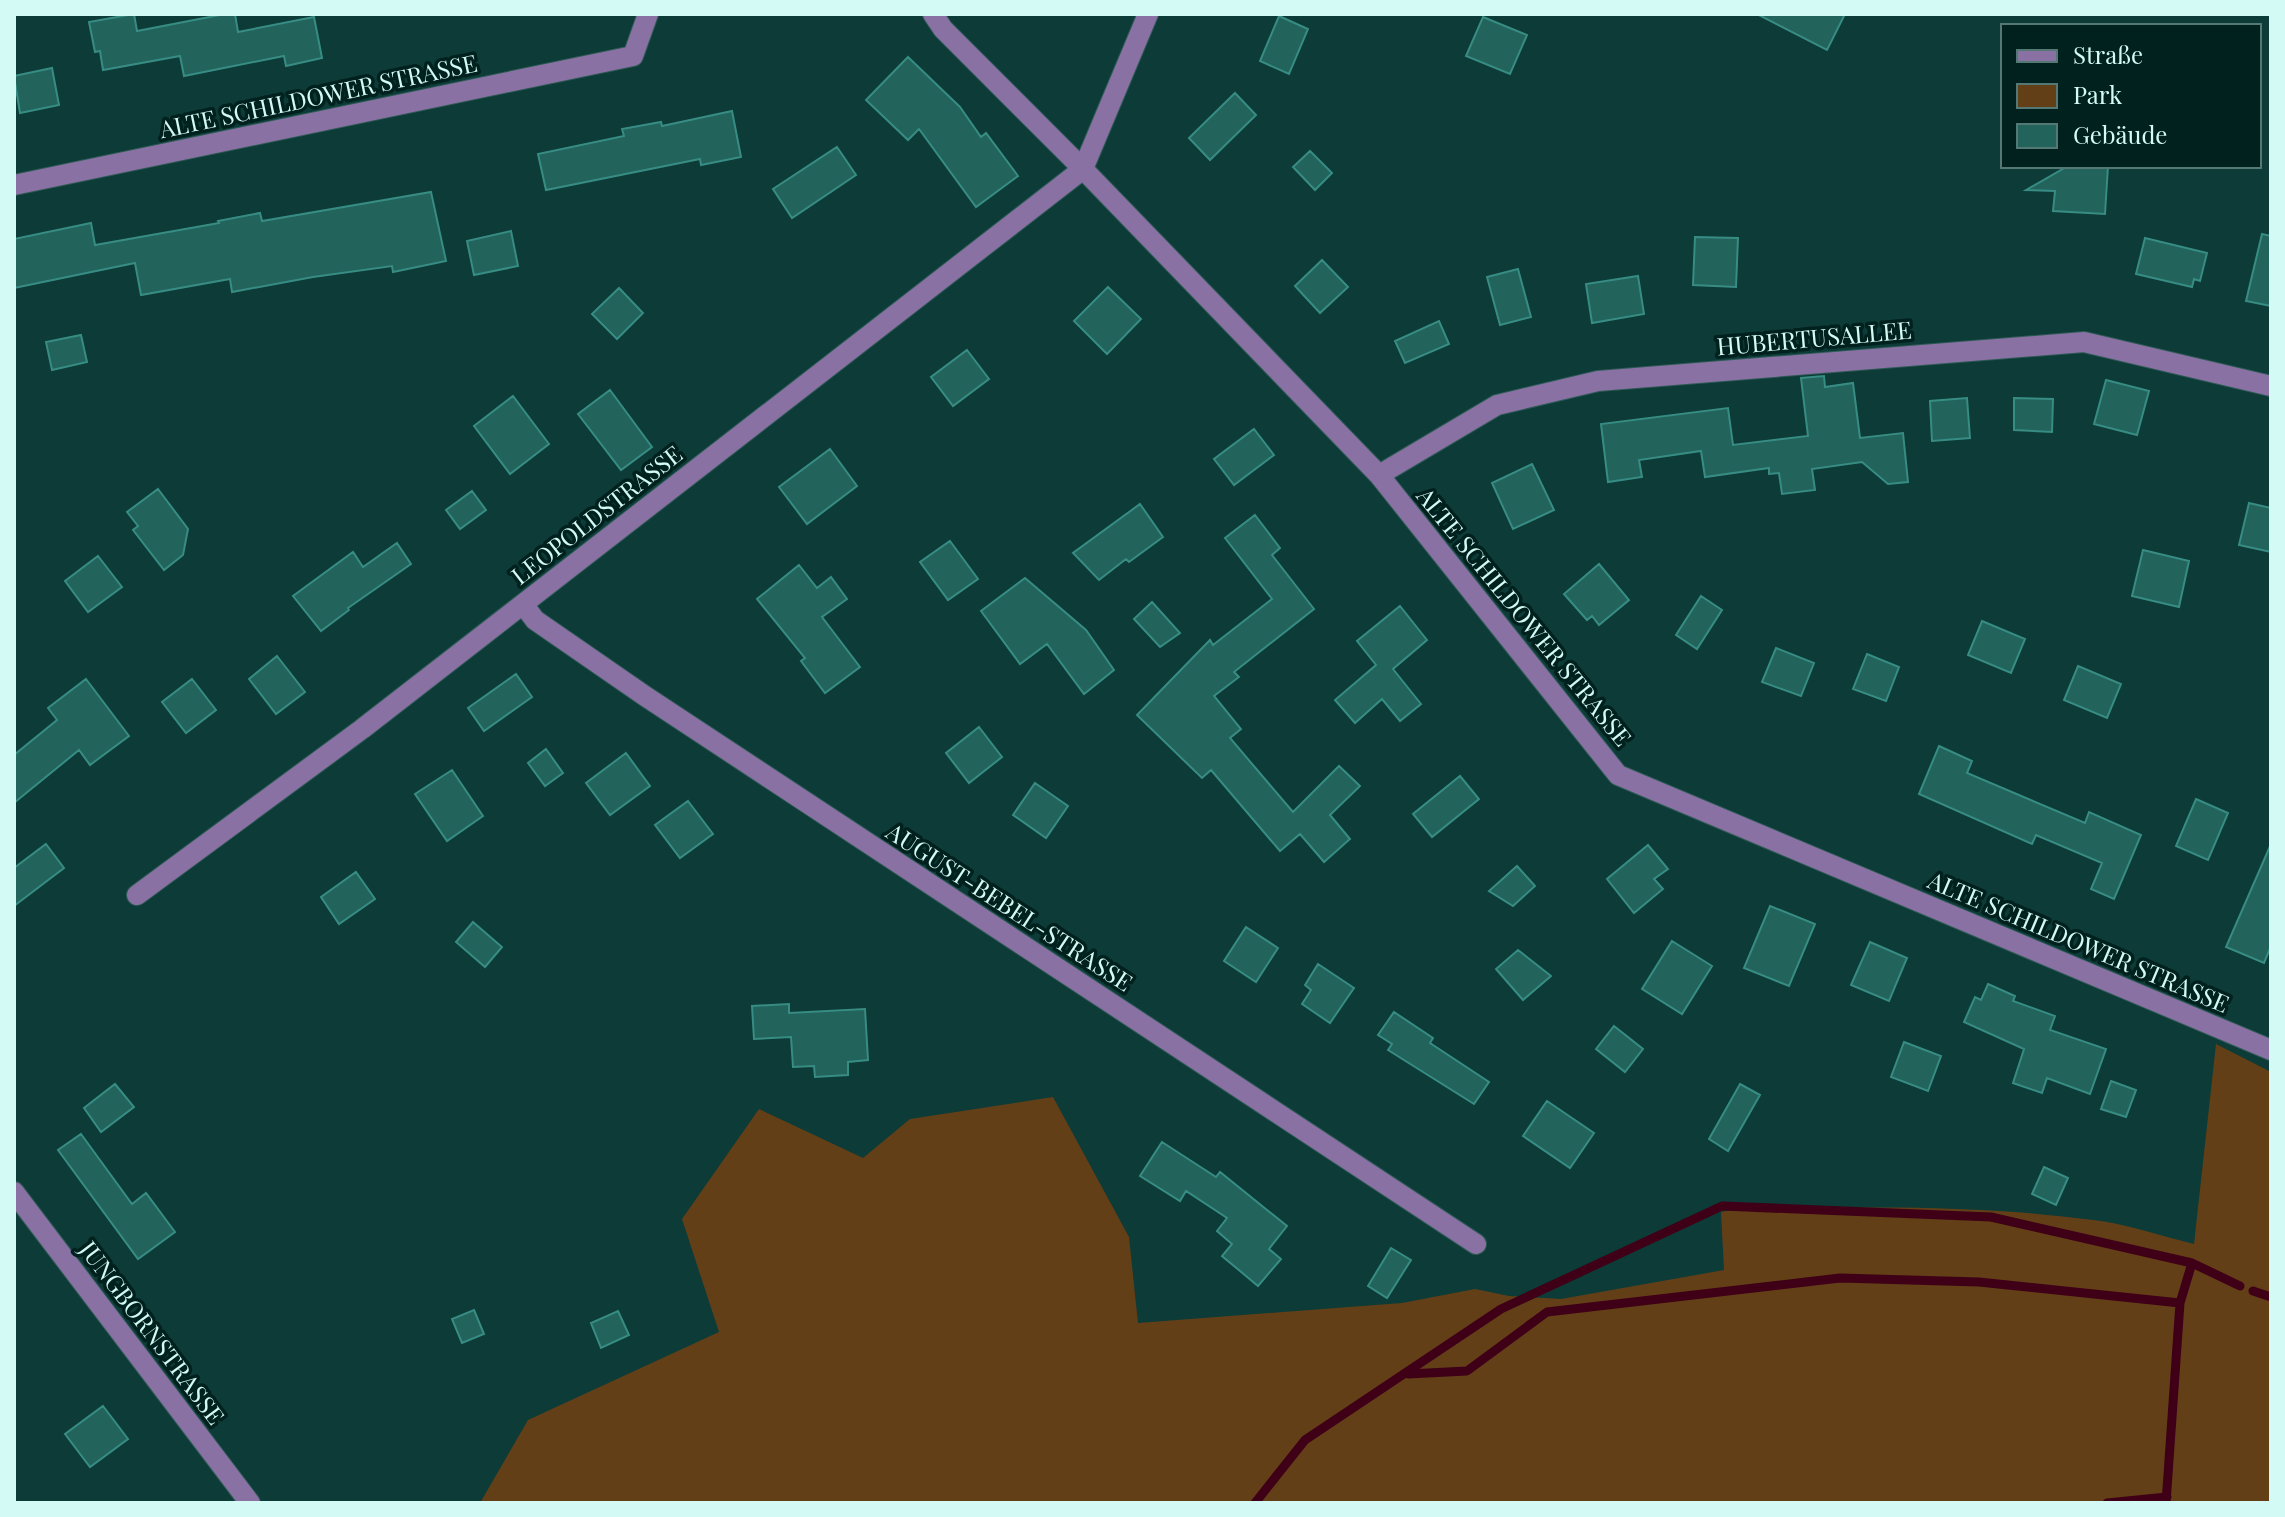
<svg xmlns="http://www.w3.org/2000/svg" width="2285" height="1517" viewBox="0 0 2285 1517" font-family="'Playfair Display',serif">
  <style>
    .green { fill: #633f18 }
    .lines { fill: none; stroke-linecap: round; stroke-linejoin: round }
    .stream { stroke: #3f0017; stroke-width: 9 }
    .building { fill: #22635c; stroke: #378c83; stroke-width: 2 }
    .minor-casing { stroke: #2d5a55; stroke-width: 22 }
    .minor { stroke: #8971a4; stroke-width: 20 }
    .labels { text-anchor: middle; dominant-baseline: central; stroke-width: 7; stroke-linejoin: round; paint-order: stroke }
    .street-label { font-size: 24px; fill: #d3faf4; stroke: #00211e }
  </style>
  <rect width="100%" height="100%" fill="#0d3b37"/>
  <!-- green -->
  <path class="green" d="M2216,1044L2271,1072V1503H480L528,1420L719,1332L682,1219L759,1109L863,1158L910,1119L1053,1097L1129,1237L1138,1323L1402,1303L1475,1289L1509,1296L1561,1299L1724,1270L1721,1212L1726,1211C1847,1206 1973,1204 2093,1220C2127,1224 2161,1236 2194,1244Z"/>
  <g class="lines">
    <!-- stream -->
    <path class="stream" d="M2253,1291L2271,1297
      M1408,1374L1467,1371L1547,1312L1840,1278L1979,1282L2180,1303
      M1255,1503L1305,1440L1501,1309L1722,1206L1991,1217L2192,1263L2240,1286
      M2107,1503L2167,1497
      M2166,1503L2180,1303L2192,1263"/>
  </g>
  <!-- building -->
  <path class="building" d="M134,14L137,31L225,14H235L238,32L314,17L322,58L286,66L284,56L184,76L180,56L103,70L100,51L95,52L89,22Z
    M1757,14H1845L1827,50Z
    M1279,16L1308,29L1289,74L1260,61Z
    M1483,17L1527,35L1510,74L1466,56Z
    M908,57L960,107L981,137L986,133L1018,176L976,207L919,129L908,140L866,100Z
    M52,68L59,105L20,113L14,76Z
    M1235,93L1256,115L1210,160L1189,138Z
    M732,111L741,157L701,165L700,159L546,190L538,154L624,136L622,129L661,122L662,126Z
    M837,147L856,175L792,218L773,189Z
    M1310,151L1332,173L1315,190L1293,167Z
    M2068,166H2108L2105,214L2053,211L2055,191L2026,190Z
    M431,192L446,261L393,272L392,266L313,277L232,292L230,279L141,295L135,263L14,288V239L91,223L95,245L219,223L218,221L260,213L262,221Z
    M511,231L518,266L474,275L467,241Z
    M2262,234L2271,236V306L2246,301Z
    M1695,237L1738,238L1736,287L1693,285Z
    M2145,238L2207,253L2200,281L2194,279L2192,287L2136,274Z
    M1322,260L1348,287L1320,313L1295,286Z
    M1518,269L1531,317L1500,325L1487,277Z
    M1638,276L1644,314L1592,323L1586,284Z
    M1108,287L1141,319L1107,354L1074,321Z
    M619,288L643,313L617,339L592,314Z
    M1439,321L1449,344L1405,363L1395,341Z
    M81,335L87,362L52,370L46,342Z
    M967,350L989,379L953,406L931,377Z
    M1824,376L1825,387L1853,383L1860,438L1903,433L1908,482L1888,484L1862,462L1812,469L1815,490L1782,494L1779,473L1769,474V468L1705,477L1701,451L1639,460L1642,477L1608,482L1601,424L1728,408L1733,445L1808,436L1801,378Z
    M2106,380L2149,391L2137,435L2094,424Z
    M610,390L652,447L621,470L578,414Z
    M513,396L549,444L510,474L474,426Z
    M1967,398L1970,438L1932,441L1930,401Z
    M2014,398L2053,399L2052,432L2014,430Z
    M1254,429L1274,455L1234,485L1214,459Z
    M830,449L857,486L807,524L779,487Z
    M1532,464L1554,510L1513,529L1492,483Z
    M158,489L188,529L183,555L164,570L133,530L138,526L127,512Z
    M472,491L486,510L460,529L446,510Z
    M2249,503L2271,508V552L2239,545Z
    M1140,504L1163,537L1129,562L1126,559L1099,580L1073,553Z
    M1255,515L1280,548L1272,555L1314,609L1234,672L1239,677L1214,696L1241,729L1230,738L1293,812L1339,766L1360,786L1330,815L1350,839L1324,862L1300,834L1280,851L1211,770L1202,778L1137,715L1210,640L1213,645L1272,599L1225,538Z
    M950,541L978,579L948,600L920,562Z
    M397,543L411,564L348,608L349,610L321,631L293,596L353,552L363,567Z
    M2143,550L2189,561L2179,607L2132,596Z
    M98,556L122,587L88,612L65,581Z
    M1599,564L1629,600L1599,625L1592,616L1587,620L1564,594Z
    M799,565L817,588L831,577L847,599L822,617L860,667L825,693L801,661L805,658L757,599Z
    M1025,578L1086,630L1114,670L1084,694L1047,644L1020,664L981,611Z
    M1701,596L1722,610L1697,649L1676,635Z
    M1152,602L1180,633L1160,647L1134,619Z
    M1400,606L1427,640L1393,669L1421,704L1400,721L1382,699L1355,723L1335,700L1376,665L1357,641Z
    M1982,621L2025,639L2011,673L1968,655Z
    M1776,648L1814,663L1801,696L1762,682Z
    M1867,654L1899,667L1886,701L1853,689Z
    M277,656L305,692L276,714L249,679Z
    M2078,666L2121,684L2107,718L2064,700Z
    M516,674L532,697L484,731L468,708Z
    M86,679L129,736L90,765L79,750L14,803V755L57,720L48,708Z
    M192,679L216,710L186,733L162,702Z
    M979,727L1002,757L969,783L946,753Z
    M1939,746L1972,761L1967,773L2085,823L2089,812L2141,835L2114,899L2091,889L2102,863L2036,835L2032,844L1919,794Z
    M546,749L563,773L545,786L528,763Z
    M626,753L650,786L610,815L586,783Z
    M452,770L483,816L447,841L415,794Z
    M1460,776L1479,799L1432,837L1413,814Z
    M1035,783L1068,806L1046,838L1013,815Z
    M2196,799L2228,813L2208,860L2176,846Z
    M688,801L713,834L680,858L655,825Z
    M46,844L64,868L14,906V868Z
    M2271,844V946L2264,963L2226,947Z
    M1648,845L1668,869L1654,879L1663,889L1634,913L1607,879Z
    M1517,866L1535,886L1513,906L1489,891Z
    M356,872L375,899L339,924L321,897Z
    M1770,906L1815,924L1789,986L1744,968Z
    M473,922L502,947L485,967L456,942Z
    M1246,927L1278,948L1256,982L1224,961Z
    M1672,941L1712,966L1682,1014L1642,989Z
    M1870,942L1907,958L1889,1001L1851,985Z
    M1518,950L1551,976L1523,1000L1496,969Z
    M1318,964L1354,988L1330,1023L1302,1004L1311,990L1305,985Z
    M1988,984L2015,996L2013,1001L2055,1016L2050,1030L2106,1049L2090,1094L2047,1078L2042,1093L2013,1083L2024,1049L1964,1022L1975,997L1981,1000Z
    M789,1004V1013L865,1009L868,1060L848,1062V1075L815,1077L814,1066L793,1067L791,1037L754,1039L752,1006Z
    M1394,1012L1433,1038L1430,1043L1489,1082L1474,1104L1388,1050L1392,1044L1378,1035Z
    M1614,1026L1643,1049L1625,1072L1596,1049Z
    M1904,1042L1941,1056L1928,1091L1891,1077Z
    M2111,1081L2136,1090L2126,1117L2101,1109Z
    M115,1084L134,1107L101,1132L84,1108Z
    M1740,1084L1760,1095L1728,1151L1709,1139Z
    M1547,1101L1594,1133L1570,1168L1523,1136Z
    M81,1134L132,1204L146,1193L175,1232L138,1259L58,1150Z
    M1162,1142L1216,1177L1220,1172L1287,1226L1269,1249L1281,1259L1258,1286L1222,1256L1232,1244L1217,1231L1227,1218L1186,1191L1180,1201L1140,1176Z
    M2044,1167L2068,1178L2056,1205L2032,1194Z
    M1391,1248L1411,1260L1387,1298L1368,1286Z
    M474,1310L484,1334L462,1343L452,1319Z
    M618,1311L629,1335L601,1348L591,1323Z
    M103,1406L128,1439L90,1467L65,1434Z"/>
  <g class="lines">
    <defs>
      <path id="minor" d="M933,14L943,29L1083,169L1379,475L1618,775L2271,1050
        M14,185L633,56L648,14
        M1379,475L1497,405L1598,381L2084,342L2271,386
        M523,604L535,620L645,696L1476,1244
        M137,895L362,729L1083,169L1148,14
        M14,1192L250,1503"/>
    </defs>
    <!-- minor casing -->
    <use href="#minor" class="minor-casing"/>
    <!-- minor -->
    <use href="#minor" class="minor"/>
  </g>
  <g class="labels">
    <!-- street labels -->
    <g class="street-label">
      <text transform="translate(318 95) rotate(-12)">ALTE SCHILDOWER STRASSE</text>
      <text transform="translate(1814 337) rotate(-5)">HUBERTUSALLEE</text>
      <text transform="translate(596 514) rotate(-38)">LEOPOLDSTRASSE</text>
      <text transform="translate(1525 616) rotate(51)">ALTE SCHILDOWER STRASSE</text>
      <text transform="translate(1010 906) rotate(33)">AUGUST-BEBEL-STRASSE</text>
      <text transform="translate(2079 941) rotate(23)">ALTE SCHILDOWER STRASSE</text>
      <text transform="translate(153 1332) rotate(53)">JUNGBORNSTRASSE</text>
    </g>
  </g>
  <!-- border -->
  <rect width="2285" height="1517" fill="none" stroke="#d3faf4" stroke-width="32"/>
  <!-- legend -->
  <rect x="2001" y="24" width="260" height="144" fill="#00211e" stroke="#547874" stroke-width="2"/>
  <rect x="2017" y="50" width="40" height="12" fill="#8971a4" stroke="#547874" stroke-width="2"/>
  <text x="2073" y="64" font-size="24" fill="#d3faf4">Straße</text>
  <rect x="2017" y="84" width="40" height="24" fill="#633f18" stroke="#547874" stroke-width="2"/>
  <text x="2073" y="104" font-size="24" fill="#d3faf4">Park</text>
  <rect x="2017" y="124" width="40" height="24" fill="#22635c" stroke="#547874" stroke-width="2"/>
  <text x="2073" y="144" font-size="24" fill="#d3faf4">Gebäude</text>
</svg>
